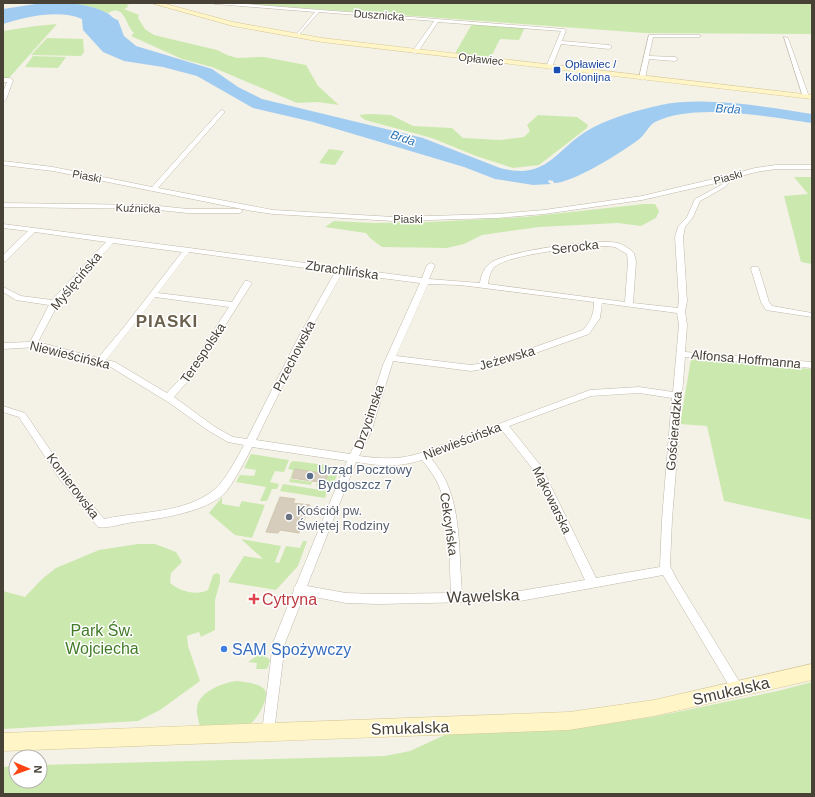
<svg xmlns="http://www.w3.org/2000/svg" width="815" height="797" viewBox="0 0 815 797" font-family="Arial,sans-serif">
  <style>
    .green { fill: #cbe9ae }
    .water { fill: #a1ccf2 }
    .building { fill: #d6cdbc; stroke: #d1c6af }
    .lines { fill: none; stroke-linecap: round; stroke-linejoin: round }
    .street-casing { stroke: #c0b9a9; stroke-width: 1 }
    .secondary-casing { stroke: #d5c895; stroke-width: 1 }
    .street { fill: #fff; fill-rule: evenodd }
    .secondary { fill: #fff5c6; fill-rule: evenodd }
    .transit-dot { fill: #1a4fb4; stroke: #fff; stroke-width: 1.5 }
    .service-dot { fill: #5c6f8a; stroke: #fff; stroke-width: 1.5 }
    .worship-dot { fill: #6b7280; stroke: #fff; stroke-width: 1.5 }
    .health-dot { fill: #e0444e; stroke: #fff; stroke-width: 1.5 }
    .shop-dot { fill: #3f7fe0; stroke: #fff; stroke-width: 1.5 }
    .labels { text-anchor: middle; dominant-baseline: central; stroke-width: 3; stroke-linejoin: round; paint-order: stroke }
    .far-street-label { font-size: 11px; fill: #474136; stroke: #fff }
    .far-transit-label { font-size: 11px; fill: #164399; stroke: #fff; text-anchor: start }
    .far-water-label { font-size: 12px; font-style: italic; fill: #2b73b6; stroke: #fff }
    .street-label { font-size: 13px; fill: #474136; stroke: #fff }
    .service-label { font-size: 13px; fill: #4e5e75; stroke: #fff; text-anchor: start }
    .worship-label { font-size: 13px; fill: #5b616d; stroke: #fff; text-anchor: start }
    .near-street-label { font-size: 16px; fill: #474136; stroke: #fff }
    .near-health-label { font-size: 16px; fill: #be3a42; stroke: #fff; text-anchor: start }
    .near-park-label { font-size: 16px; fill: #417b27; stroke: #fff }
    .near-shop-label { font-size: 16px; fill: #366cbe; stroke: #fff; text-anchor: start }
    .district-label { font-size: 17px; font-weight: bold; letter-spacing: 1px; fill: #6a604c; stroke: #fff }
  </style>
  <rect width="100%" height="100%" fill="#f4f1e7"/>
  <!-- green -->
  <path class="green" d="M58,3H133L127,5L128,7L124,9L139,15L138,18L145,29L154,35L217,50L227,55L237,58L264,57L306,65L318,86L339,105L318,102L297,103L212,67L182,59L131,36L134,33C125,25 125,3 108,13L92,7Z
    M235,3H812V34L645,33Z
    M57,24L9,78H3V31L36,26Z
    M472,24L525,27L519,40L500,39L490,59L454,55Z
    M47,38L83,39L84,52L81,56L31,55Z
    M33,56L66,57L58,68L25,67Z
    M369,114L391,115L413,126L452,128L463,138L501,140L524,137L530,131L527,125L538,115L577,117L588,125L587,128L539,165L513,168L476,156L432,138L365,120L359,115Z
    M329,149L344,151L335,165L319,163Z
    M794,177H812V264L801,262L784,196L808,194Z
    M644,204H655L659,211L656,218L641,226L618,223L539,227L482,235L464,244L447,248L382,247L370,238L366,233L325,227L334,221L374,223L429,222L525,217Z
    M691,359L812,369V520L724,501L707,426L680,424Z
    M251,454L289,460L284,472L275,471L270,482L279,484L277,489H272L267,501H260L266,487L236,482L240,475L254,476L256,470L244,468Z
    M294,461L341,467L331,488L316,486L317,483L325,484L328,474L295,469L291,479L312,482L311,485L289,482L293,470L288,469L291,462Z
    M283,484L327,491L325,498L280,491Z
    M222,497V504L239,507L242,501L265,505L252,538L235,535L209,513Z
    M241,539L281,546L275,562L279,563L286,546L300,548L303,541H307L298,566L276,590L228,582L244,556L263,559Z
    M138,544H155L163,547L176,552L182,562L171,573L170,583C180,591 195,596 208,590L213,575L217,573L220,575V582L215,600V630L201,637L199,632L187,636L188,646L200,681L160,710L138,721L3,729V591L25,597L42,579L56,568L99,550Z
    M261,653L270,660L268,667L266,669H256L257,663L248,662Z
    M237,681C245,682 258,683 264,689C271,695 257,720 250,724C243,728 210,727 200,727C199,721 196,714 197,708C198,692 224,682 237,681Z
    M812,682V794H3V767L16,766V781H40V765L385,756L410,751L447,734L573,729L653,717L778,691Z"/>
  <!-- water -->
  <path class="water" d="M42,3C62,2 89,3 107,13C111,15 113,19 118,20L124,36L136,46L212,69L238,87L262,99L423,138L500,168C549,181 555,148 592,128C613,117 638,110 661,105C705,96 768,107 812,114V123C767,117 696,102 655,122C648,126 645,135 638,140C622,152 573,183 554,183L553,181L549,180L548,182L551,184L533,185L495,179L464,167L313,122L253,108L197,76L163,67L124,61L103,52L83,30L82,19C59,9 26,17 3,24V9Z"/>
  <!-- building -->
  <path class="building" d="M295,469L328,474L325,483L292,478Z
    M280,497L295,499L293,503L310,505L299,533L280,530L278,533L266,532Z"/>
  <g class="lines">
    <defs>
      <path id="street" d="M213,3H233L564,29L566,30L562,41L609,45L612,47L609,49L561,44L552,67L549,69L546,67L561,31L438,22L417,53L415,54L412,52L434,21L319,12L297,37L295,36L315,12L215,4Z
        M649,35H699L701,36L699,37H653L649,56L675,57L678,59L675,61L649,59L645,78L642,80L639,78Z
        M784,37L788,38L809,97L808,98L803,97Z
        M3,78H10L13,80L6,100L3,102V92L7,82H3Z
        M222,110L224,111V113L158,188L273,210L394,217L497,214L544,210L642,196L730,175L755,168L776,165H812V169H776L756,172L734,178L725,187L700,201L693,217L685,227L683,237L687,301L685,311L687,325L685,352L812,362V368L685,357L672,519L670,566L676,578L742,686L744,690L742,694L738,696L734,694L663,575L520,601L378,604L346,603L304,595L285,643L274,732L272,736L268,738L264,736L262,732L273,643L294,590L293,589L296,585L347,461L252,447C246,459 233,484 224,494C205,512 159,519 134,522C125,523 106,529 98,527L59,478L19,417L3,412V406L25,413L65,472L104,519C141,511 185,514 215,489C225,481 238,456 244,445L228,442L209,431L168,402L109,366L37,347L3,349V343L30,342L49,305L16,300L3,292V287L21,296L52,300L106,242L35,232L6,261H3V255L28,231L3,228V224L422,278L427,265L431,263L435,265L429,279L480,283C481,275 484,267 492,262C508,251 599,238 618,243C624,245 630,249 634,253L636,262L633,303L678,308L679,301L675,237L678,227L687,217L695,199L721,185L725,181L642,200L544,214L497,218L394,221L273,214L252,211L53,171L3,165V161L53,167L152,187L220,111ZM113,243L182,252L124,327L98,358L38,342L58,304ZM606,246L615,247L627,254L628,262L625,302L488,284C489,278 490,272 494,267C509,254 585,246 606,246ZM189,252L335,272L298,338L247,439L233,437L215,427L174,397L195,373L252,283L248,281H245L232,302L158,293ZM342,273L420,283L383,365L361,432L350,454L256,440L306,338ZM428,284L460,285L594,302C594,314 591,321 583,330L495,361L471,365L396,356ZM155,297L229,307L189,369L167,393L115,362L106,360ZM602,303L677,313L679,325L673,392L639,387L590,390L421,453C398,460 383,459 359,456L371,432L393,361L471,371L499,366L589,334L600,318ZM639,393L672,398L662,519L660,567L596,578L541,466L509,426L591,396ZM501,429L532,468L585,580L520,591L462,593C459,559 461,517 448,486C444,475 437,466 430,457ZM422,460C428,468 435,476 439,486C451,517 449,559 451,593L378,594L346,593L307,586L356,462C383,466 395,468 422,460Z
        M3,203L149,205L188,209H240L243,211L240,213H188L149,209L3,207Z
        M752,267H758L759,269L769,302L772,306L812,313V317L766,310L761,302L751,269Z"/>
      <path id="secondary" d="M151,3H162L233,22L322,38L812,95V99L322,42L233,26Z
        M812,664V680L654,716L569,730L3,751V733L569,712L654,700Z"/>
    </defs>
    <!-- street casing -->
    <use href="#street" class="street-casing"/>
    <!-- secondary casing -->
    <use href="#secondary" class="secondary-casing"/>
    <!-- street -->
    <use href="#street" class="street"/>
    <!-- secondary -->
    <use href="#secondary" class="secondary"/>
  </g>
  <!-- markers -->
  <rect class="transit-dot" x="553" y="66" width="8" height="8" rx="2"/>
  <circle class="service-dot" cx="310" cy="476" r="4"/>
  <circle class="worship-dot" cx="289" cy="517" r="4"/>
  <path class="health-dot" d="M252 593h4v4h4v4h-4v4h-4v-4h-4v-4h4z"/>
  <circle class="shop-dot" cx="224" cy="649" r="4"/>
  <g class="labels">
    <!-- far-street labels -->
    <g class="far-street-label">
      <text transform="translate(379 15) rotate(4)">Dusznicka</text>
      <text transform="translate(481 59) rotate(6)">Opławiec</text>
      <text transform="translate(87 176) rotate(11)">Piaski</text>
      <text transform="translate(728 177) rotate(-15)">Piaski</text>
      <text transform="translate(138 208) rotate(2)">Kuźnicka</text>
      <text x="408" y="219">Piaski</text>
    </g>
    <!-- far-transit labels -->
    <g class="far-transit-label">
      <text x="565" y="64">Opławiec /<tspan x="565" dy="13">Kolonijna</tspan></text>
    </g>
    <!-- far-water labels -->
    <g class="far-water-label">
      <text transform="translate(728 109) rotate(3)">Brda</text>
      <text transform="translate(403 138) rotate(19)">Brda</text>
    </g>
    <!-- street labels -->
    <g class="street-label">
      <text transform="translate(575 247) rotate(-7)">Serocka</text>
      <text transform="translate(342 270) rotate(8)">Zbrachlińska</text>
      <text transform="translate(76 281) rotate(-50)">Myślęcińska</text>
      <text transform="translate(203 353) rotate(-56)">Terespolska</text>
      <text transform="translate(70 355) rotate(14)">Niewieścińska</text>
      <text transform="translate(294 356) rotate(-63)">Przechowska</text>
      <text transform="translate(507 358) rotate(-16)">Jeżewska</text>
      <text transform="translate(746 359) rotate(5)">Alfonsa Hoffmanna</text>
      <text transform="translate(369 417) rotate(-71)">Drzycimska</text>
      <text transform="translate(674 431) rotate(-85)">Gościeradzka</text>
      <text transform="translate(462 441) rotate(-21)">Niewieścińska</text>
      <text transform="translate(73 486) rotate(53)">Komierowska</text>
      <text transform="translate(552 500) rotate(64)">Mąkowarska</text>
      <text transform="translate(449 524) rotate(82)">Cekcyńska</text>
    </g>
    <!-- service labels -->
    <g class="service-label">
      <text x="318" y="469">Urząd Pocztowy<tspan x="318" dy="15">Bydgoszcz 7</tspan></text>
    </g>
    <!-- worship labels -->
    <g class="worship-label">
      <text x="297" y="510">Kościół pw.<tspan x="297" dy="15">Świętej Rodziny</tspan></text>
    </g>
    <!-- near-street labels -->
    <g class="near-street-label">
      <text transform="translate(483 596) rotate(-2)">Wąwelska</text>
      <text transform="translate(731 691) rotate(-13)">Smukalska</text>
      <text transform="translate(410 728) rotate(-2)">Smukalska</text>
    </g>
    <!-- near-health labels -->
    <g class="near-health-label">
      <text x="262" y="599">Cytryna</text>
    </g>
    <!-- near-park labels -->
    <g class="near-park-label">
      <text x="102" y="630">Park Św.<tspan x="102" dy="18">Wojciecha</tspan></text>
    </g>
    <!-- near-shop labels -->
    <g class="near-shop-label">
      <text x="232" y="649">SAM Spożywczy</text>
    </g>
    <!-- district labels -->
    <g class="district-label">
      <text x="167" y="321">PIASKI</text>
    </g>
  </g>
  <!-- border -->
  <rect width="815" height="797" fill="none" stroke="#474136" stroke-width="8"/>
  <!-- north arrow -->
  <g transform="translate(28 769) rotate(92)"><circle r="19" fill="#ffffff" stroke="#b5b3af"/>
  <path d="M0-3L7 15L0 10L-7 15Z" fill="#ff4513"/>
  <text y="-6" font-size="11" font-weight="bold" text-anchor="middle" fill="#474136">N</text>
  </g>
</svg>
